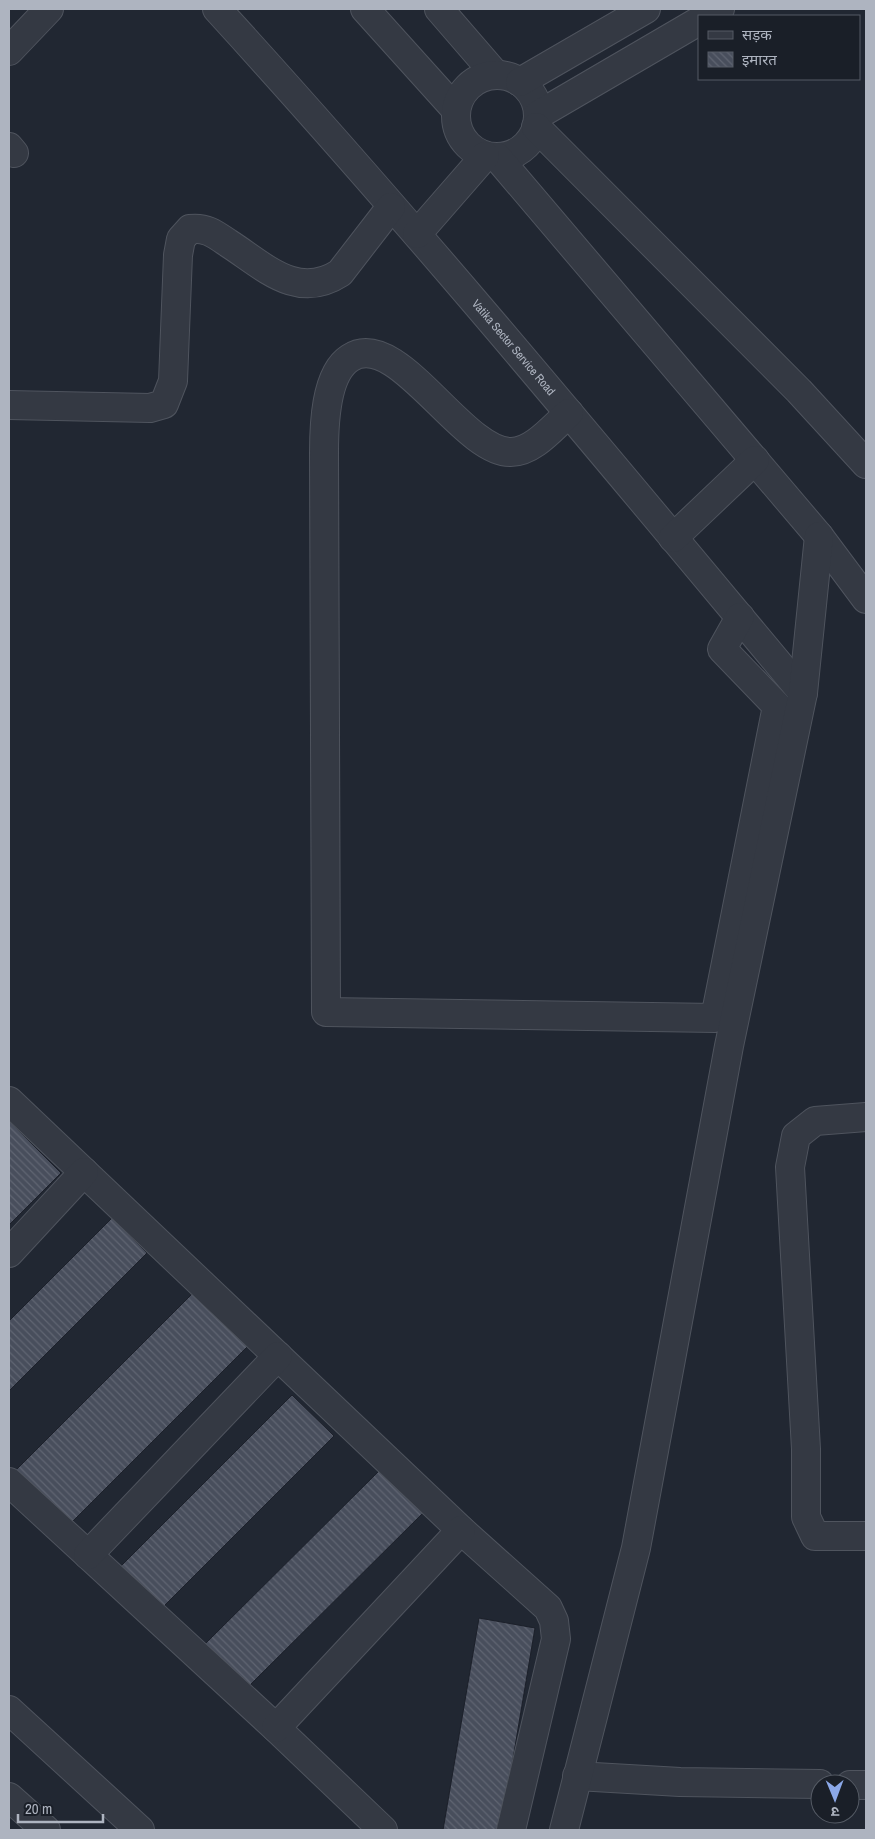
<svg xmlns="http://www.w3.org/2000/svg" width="875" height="1839" viewBox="0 0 875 1839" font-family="'Archivo Narrow','Noto Sans Devanagari',sans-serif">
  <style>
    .building { fill: url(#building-back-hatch); stroke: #1c202a }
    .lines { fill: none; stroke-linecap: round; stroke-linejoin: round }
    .minor-casing { stroke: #4f545e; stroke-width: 30 }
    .minor { stroke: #343943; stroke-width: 28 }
    .labels { text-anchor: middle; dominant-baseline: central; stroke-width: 4.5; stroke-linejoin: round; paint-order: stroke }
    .street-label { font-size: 12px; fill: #aeb4c0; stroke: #1a1f28 }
  </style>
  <defs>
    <pattern id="building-back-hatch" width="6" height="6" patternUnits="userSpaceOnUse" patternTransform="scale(1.25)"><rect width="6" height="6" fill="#484e5c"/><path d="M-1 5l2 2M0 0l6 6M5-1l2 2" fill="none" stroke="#606572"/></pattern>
  </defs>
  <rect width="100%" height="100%" fill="#212732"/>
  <!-- building -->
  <path class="building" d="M9,1121L61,1173L9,1225Z
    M112,1218L147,1253L9,1391V1321Z
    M197,1289L251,1343L68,1526L14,1472Z
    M292,1395L334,1436L161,1609L119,1568Z
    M385,1465L428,1508L247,1688L204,1645Z
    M479,1618L535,1628L501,1830H443Z"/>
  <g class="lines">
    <defs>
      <g id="minor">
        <path id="s1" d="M217,9C419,230 610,462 803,693"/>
        <path d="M365,9L456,110"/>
        <path d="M439,9L496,75"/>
        <path d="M707,16L720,9"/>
        <path d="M9,51L49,9"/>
        <circle cx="497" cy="116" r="41"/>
        <path d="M520,82L646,9"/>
        <path d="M538,115L699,21"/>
        <path d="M536,127L799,391L866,464"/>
        <path d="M9,147L14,153"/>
        <path d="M497,157L819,536L866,599"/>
        <path d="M417,234L485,156"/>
        <path d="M9,405L150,408L164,404L173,381L178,255L181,239L190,229C206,227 215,234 228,243C264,266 297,301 340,273L391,207"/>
        <path d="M569,413C553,427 533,452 511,452C462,453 397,327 350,358C325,374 324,427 324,453L326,1012L715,1018L777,706L722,649L740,617"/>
        <path d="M673,538L755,460"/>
        <path d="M9,1101L461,1530L548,1608L554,1621L556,1639L511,1830"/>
        <path d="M866,1117L815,1121L796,1136L790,1167L806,1449V1517L815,1536H866"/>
        <path d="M9,1253L84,1172"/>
        <path d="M9,1482L276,1728L383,1830"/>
        <path d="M88,1555L278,1356"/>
        <path d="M9,1710L140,1830"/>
        <path d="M276,1728L461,1530"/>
        <path d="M577,1776L680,1782L820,1784"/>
        <path d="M850,1785H866"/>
        <path d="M9,1797L46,1830"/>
        <path d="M564,1830L636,1548L729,1046L803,693L819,536"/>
      </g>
    </defs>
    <!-- minor casing -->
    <use href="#minor" class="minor-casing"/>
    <!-- minor -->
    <use href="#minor" class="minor"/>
  </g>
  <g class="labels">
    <!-- street labels -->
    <g class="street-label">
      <text stroke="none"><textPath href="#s1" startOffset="450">Vatika Sector Service Road</textPath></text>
    </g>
  </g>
  <!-- border -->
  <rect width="875" height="1839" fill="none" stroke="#aeb4c0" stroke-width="20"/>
  <!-- legend -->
  <rect x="698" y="15" width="162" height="65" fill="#1a1f28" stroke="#555b65"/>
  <rect x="708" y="31" width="25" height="8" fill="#343943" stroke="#555b65"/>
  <text x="742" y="40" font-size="15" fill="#aeb4c0">सड़क</text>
  <rect x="708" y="52" width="25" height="15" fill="url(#building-back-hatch)" stroke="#555b65"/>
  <text x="742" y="65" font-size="15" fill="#aeb4c0">इमारत</text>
  <!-- north arrow -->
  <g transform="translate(835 1799) rotate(179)"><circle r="24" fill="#1a1f28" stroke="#555b65"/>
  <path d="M0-4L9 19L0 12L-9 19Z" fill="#8ba8e8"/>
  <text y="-8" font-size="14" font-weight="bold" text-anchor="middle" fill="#aeb4c0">उ</text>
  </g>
  <!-- scale -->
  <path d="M18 1814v8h85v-8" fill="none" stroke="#aeb4c0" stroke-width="2.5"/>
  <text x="25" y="1814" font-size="15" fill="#aeb4c0" stroke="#1a1f28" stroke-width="4" paint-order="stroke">20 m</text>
</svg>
